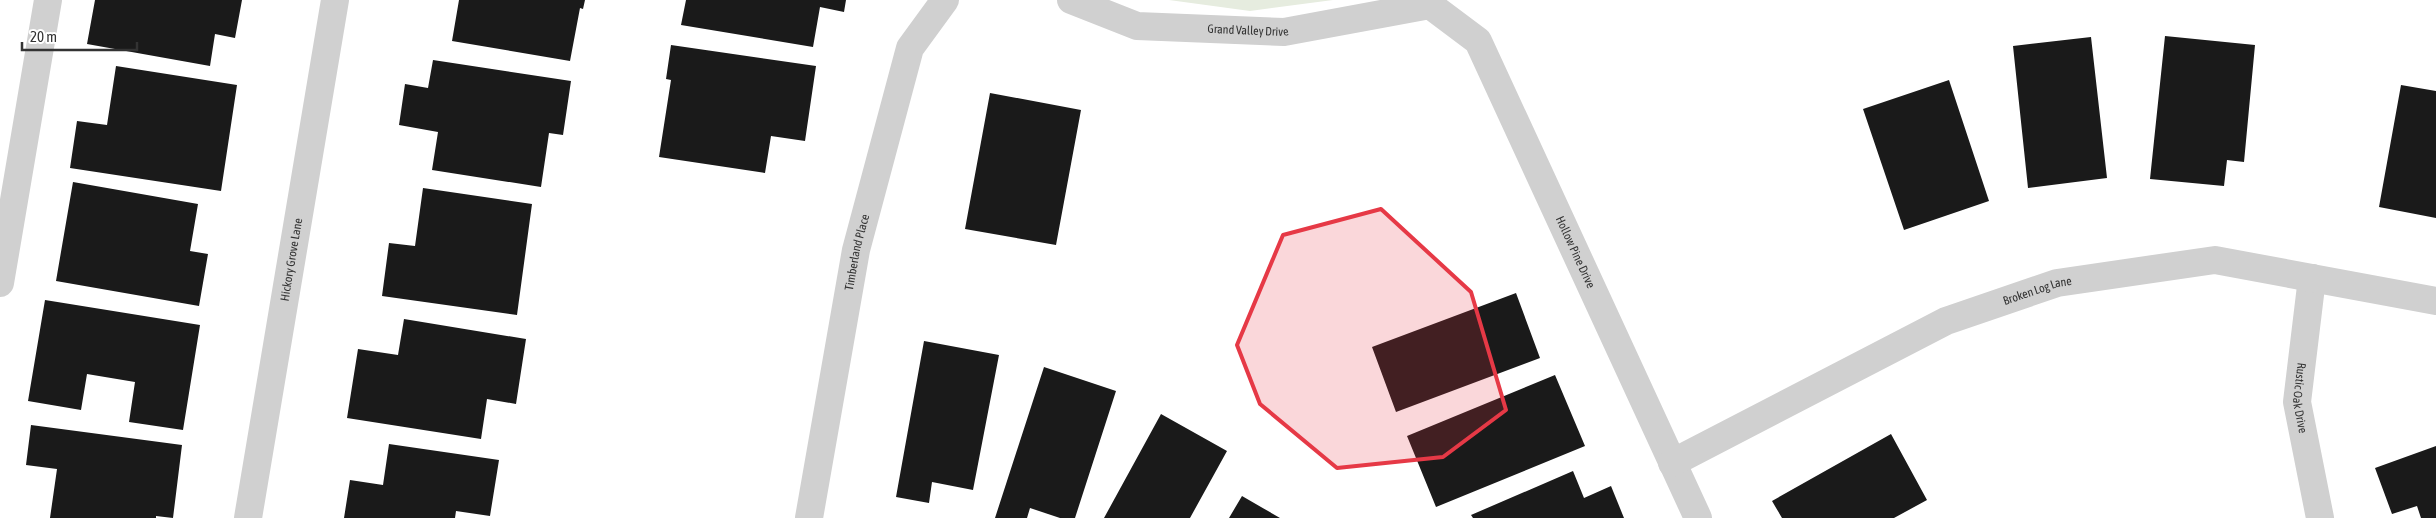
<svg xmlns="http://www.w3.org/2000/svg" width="2436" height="518" viewBox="0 0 2436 518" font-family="'Asap Condensed',sans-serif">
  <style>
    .green { fill: #e6ecdf }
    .building { fill: #1a1a1a }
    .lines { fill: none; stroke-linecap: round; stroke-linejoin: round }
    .minor { stroke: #d0d0d0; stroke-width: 28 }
    .marked { fill: #e63946; fill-opacity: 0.2; stroke: #e63946; stroke-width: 4; stroke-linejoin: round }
    .labels { text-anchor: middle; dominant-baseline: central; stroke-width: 5; stroke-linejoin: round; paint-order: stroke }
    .street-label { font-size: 12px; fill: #333; stroke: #fff }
  </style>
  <rect width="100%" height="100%" fill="#fff"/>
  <!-- green -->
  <path class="green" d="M1169,0H1333L1250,11Z"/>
  <!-- building -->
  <path class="building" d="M95,0H242L235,38L215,34L210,66L87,44Z
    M459,0H585L583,9L580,8L570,61L452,41Z
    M686,0H846L844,12L820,7L813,47L681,25Z
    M2165,36L2255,45L2244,162L2227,160L2224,186L2150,179Z
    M2091,37L2107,178L2028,188L2013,46Z
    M671,45L816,66L805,141L771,136L765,173L659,157L671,80L666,79Z
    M433,60L571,81L563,135L549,133L541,187L432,170L438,132L399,125L405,84L428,88Z
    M116,66L237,85L221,191L70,168L77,121L107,125Z
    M1949,80L1989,201L1904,230L1863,109Z
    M2401,85L2436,91V218L2379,207Z
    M990,93L1081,110L1056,245L965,229Z
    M73,182L198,204L190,251L208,254L199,306L56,281Z
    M423,188L532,204L517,315L382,296L389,243L415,246Z
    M1516,293L1540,358L1396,412L1372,347Z
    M45,300L200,325L183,430L129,422L135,382L87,374L81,410L28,401Z
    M404,319L526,339L516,404L487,399L481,439L347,418L358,349L398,355Z
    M924,341L999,355L973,490L932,482L929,503L896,497Z
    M1044,367L1116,391L1075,518H1060L1030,508L1027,518H995Z
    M1555,375L1585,446L1436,507L1407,436Z
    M1161,414L1227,451L1190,518H1104Z
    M31,425L182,445L173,518L156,516V518H50L57,469L26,465Z
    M1891,434L1927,500L1894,518H1782L1772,501Z
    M389,444L499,460L490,516L456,511L455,518H344L350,480L383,485Z
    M2436,446V518H2421L2417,506L2392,514L2375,468Z
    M1573,471L1584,498L1611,486L1624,518H1473L1471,515Z
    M1242,496L1280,518H1229Z"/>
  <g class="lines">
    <!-- minor -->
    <g class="minor">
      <path id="s1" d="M1071,0L1137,26L1284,32L1430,5L1478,41L1698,518"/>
      <path id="s2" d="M2312,278L2297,402L2320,518"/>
      <path d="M0,283L48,0"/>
      <path id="s3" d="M1672,463L1946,321L2057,283L2215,260L2436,301"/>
      <path id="s4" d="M248,518L335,0"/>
      <path id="s5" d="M809,518L856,250L910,48L945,0"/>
    </g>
  </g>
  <!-- marked area -->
  <path class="marked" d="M1381,209L1471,292L1506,410L1443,457L1337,468L1260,404L1237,345L1283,235Z"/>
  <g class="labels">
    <!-- street labels -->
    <g class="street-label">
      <text stroke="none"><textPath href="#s1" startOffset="182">Grand Valley Drive</textPath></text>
      <text stroke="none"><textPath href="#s5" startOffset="270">Timberland Place</textPath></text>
      <text stroke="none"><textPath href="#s1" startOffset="659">Hollow Pine Drive</textPath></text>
      <text stroke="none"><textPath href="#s4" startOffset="262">Hickory Grove Lane</textPath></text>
      <text stroke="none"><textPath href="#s3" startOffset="405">Broken Log Lane</textPath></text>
      <text stroke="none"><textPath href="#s2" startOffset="121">Rustic Oak Drive</textPath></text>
    </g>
  </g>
  <!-- scale -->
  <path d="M22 42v8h115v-8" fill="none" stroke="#333333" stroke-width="2.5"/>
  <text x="30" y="42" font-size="15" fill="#333333" stroke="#ffffff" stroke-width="4" paint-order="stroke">20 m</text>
</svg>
